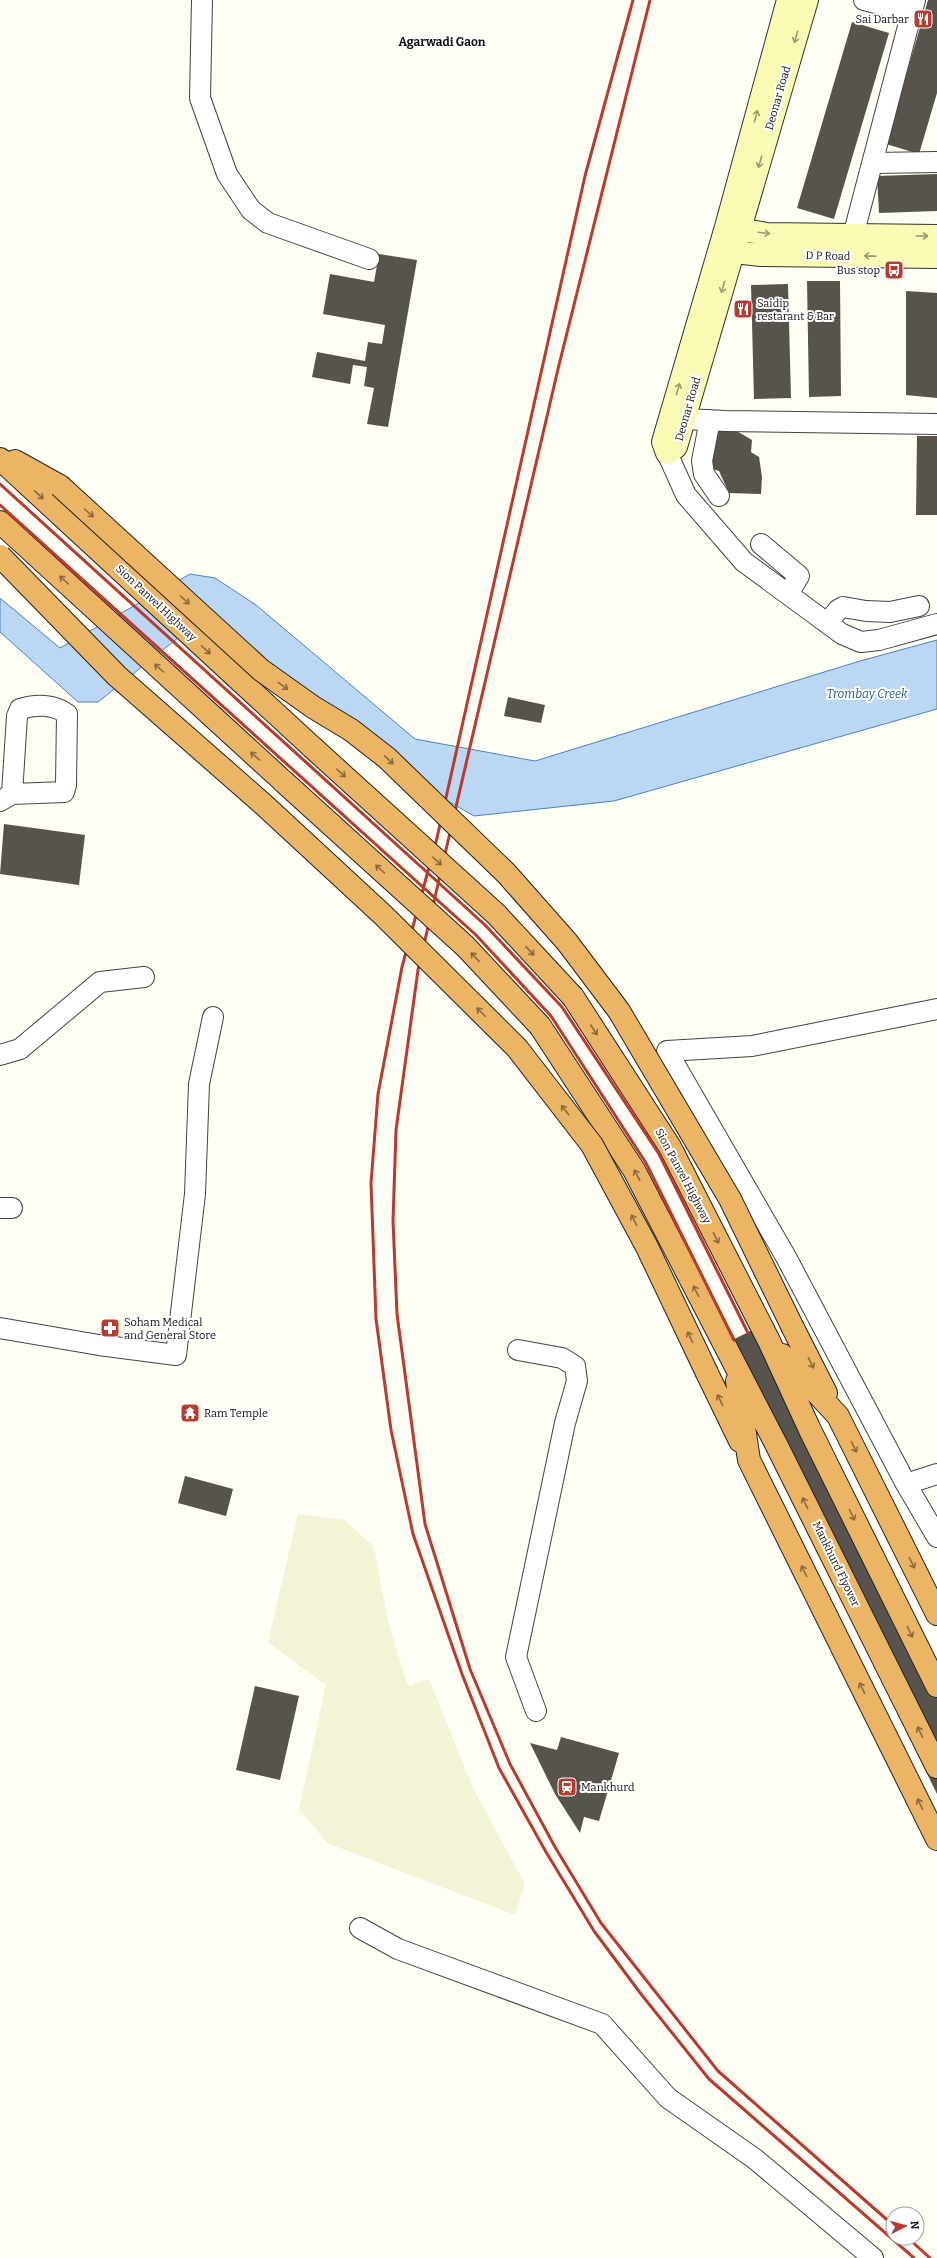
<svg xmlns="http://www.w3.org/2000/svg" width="937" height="2258" viewBox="0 0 937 2258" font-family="Bitter,serif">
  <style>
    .farmland { fill: #f2f4d5 }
    .water { fill: #bcd7f3; stroke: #4783c6 }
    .building { fill: #58534d }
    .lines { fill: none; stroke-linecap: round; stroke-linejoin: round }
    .street-casing { stroke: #434343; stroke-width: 22 }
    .secondary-casing { stroke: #323232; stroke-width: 24 }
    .highway-casing { stroke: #212121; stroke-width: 24 }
    .street { stroke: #fff; stroke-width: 20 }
    .secondary { stroke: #f9fab3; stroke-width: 22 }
    .highway { stroke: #ecb465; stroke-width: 22 }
    .rail { stroke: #b93a2f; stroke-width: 3 }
    .highway-bridge-casing { stroke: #212121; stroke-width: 24; stroke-linecap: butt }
    .highway-bridge { stroke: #ecb465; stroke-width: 22 }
    .oneway { stroke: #9c9c72 }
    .oneway2 { stroke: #896a3f }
    .labels { text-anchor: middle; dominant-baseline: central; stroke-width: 4; stroke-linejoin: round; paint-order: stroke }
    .poi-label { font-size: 11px; fill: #101010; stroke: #fff; text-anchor: start }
    .street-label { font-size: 11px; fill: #101010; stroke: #fff }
    .neighbourhood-label { font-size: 12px; font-weight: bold; fill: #101010; stroke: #fff }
    .water-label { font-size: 12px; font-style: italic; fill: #1f569c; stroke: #fff }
  </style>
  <rect width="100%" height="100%" fill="#fefef4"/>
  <!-- farmland -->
  <path class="farmland" d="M298,1514L345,1520L374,1547L388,1622L408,1686L429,1679L473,1788L525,1884L515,1915L327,1843L299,1809L326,1685L268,1642Z"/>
  <!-- water -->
  <path class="water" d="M190,574L215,578L256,605L415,739L535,761L860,661L937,640V709L614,801L474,816L395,771L194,625L98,702H78L0,632V598L60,648Z"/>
  <!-- building -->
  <path class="building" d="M928,0H937V93L919,154L886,144Z
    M852,22L889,33L834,219L797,208Z
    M937,174V211L879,213L877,176Z
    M379,254L417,260L388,427L367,424L374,388L364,386L367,367L353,365L350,384L312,377L317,352L365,361L368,342L382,344L385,325L323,314L330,274L374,282Z
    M807,281H840L841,396L809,397Z
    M788,284L791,398L754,399L751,285Z
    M906,291L937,293V398L906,395Z
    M713,425L735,430L752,440L751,452L759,457L762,477L761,494L729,493L719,471L706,467Z
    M917,436H937V515H916Z
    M508,697L545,705L541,723L504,716Z
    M4,824L85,835L79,885L0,874Z
    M767,1323L937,1669V1794L718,1347Z
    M185,1476L233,1489L226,1516L178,1503Z
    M255,1686L299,1696L280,1780L236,1770Z
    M561,1737L619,1753L599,1821L584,1817L580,1833L555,1794L530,1743L557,1750Z"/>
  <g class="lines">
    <defs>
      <path id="street" d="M202,0L200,98L227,174L251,210L268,223L369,259
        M864,0L912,12
        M874,163L937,162
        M853,236L915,0
        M671,416L685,419L726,421L937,424
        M710,420L702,461L704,474L719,496
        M667,453L686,495L744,562L842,634L861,642L879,640L937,624
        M761,544L799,576L788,594
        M827,623L838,610L843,607L866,611L890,612L919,606
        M0,801L12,794L64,792L66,785L67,714C54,704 35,704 20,709L17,716L12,794
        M937,1009L752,1046L667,1051L786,1257L906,1484L937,1537
        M0,1055L20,1049L100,982L144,977
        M0,1208H12
        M0,1328L99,1345L176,1355L195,1194L199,1084L213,1017
        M518,1350L562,1358L575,1366L577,1381L565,1423L516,1657L536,1711
        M906,1484L937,1474
        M360,1928L398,1949L602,2024L668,2098L755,2159L873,2258"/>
      <path id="secondary" d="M788,0L726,227L663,442L667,453L676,447L807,0
        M727,227L767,234L937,236
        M721,248L734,252L761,255L937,257"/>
      <path id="highway" d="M0,459L312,747
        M15,461L60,486
        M0,522L284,782
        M573,997L670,1147L769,1341L810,1430L937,1686
        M540,1026L634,1170L777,1446L937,1767
        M793,1328L826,1393
        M782,1355L838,1416L937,1614
        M707,1373L740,1441
        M737,1381L749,1460L937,1839"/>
    </defs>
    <!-- street casing -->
    <use href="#street" class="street-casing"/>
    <!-- secondary casing -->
    <use href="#secondary" class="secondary-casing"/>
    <!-- highway casing -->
    <use href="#highway" class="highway-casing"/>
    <!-- street -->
    <use href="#street" class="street"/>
    <!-- secondary -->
    <use href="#secondary" class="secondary"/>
    <!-- highway -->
    <use href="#highway" class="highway"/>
    <!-- rail -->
    <path class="rail" d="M633,0L585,176L437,838L402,967L378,1094L371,1183L376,1319L391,1430L413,1534L462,1674L499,1768L546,1852L594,1931L641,1994L709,2079L914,2258
      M650,0L558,369L418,970L396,1130L393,1221L397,1314L425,1524L470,1669L510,1764L555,1847L601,1923L718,2071L893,2225
      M0,484L485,925L562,1007L659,1154L748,1333
      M0,505L476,935L551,1016L646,1163L734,1340
      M908,2238L930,2258"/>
    <defs>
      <path id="highway-bridge" d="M60,486L261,670L313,707L351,730L387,758L506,873L567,942L619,1011L730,1199L793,1328
        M0,556L117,676L263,804L383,915L517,1048L592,1145L647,1247L707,1373
        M312,747L496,914L573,997
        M284,782L465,946L540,1026"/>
    </defs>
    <!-- highway-bridge casing -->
    <use href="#highway-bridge" class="highway-bridge-casing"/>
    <!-- highway-bridge -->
    <use href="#highway-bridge" class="highway-bridge"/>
  </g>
  <!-- one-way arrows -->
  <defs><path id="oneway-shaft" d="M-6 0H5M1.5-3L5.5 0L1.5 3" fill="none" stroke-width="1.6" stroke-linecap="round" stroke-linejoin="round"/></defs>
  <g class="oneway">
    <use href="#oneway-shaft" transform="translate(796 37) rotate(106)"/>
    <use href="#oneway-shaft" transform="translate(756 116) rotate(-75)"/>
    <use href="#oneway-shaft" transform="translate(760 162) rotate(106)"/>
    <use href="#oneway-shaft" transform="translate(764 233) rotate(7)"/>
    <use href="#oneway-shaft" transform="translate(922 236)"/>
    <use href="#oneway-shaft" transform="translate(870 256) rotate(-179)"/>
    <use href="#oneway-shaft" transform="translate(723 287) rotate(106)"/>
    <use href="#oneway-shaft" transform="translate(678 389) rotate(-74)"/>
  </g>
  <g class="oneway2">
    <use href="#oneway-shaft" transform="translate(39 495) rotate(43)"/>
    <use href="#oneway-shaft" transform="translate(89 513) rotate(42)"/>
    <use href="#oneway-shaft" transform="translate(64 580) rotate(-138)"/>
    <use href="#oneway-shaft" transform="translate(185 600) rotate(42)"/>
    <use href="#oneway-shaft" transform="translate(206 650) rotate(43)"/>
    <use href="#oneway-shaft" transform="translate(159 668) rotate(-138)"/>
    <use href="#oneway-shaft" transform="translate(283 686) rotate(36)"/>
    <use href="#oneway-shaft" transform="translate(255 756) rotate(-138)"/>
    <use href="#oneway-shaft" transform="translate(389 760) rotate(43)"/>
    <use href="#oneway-shaft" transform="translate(341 773) rotate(42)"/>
    <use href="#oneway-shaft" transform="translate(437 861) rotate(42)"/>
    <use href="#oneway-shaft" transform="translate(380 869) rotate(-138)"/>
    <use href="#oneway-shaft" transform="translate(530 951) rotate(47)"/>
    <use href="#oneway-shaft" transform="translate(475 957) rotate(-133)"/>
    <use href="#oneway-shaft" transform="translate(481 1012) rotate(-135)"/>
    <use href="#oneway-shaft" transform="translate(594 1030) rotate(57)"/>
    <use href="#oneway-shaft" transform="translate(565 1110) rotate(-128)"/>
    <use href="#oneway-shaft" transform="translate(637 1175) rotate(-118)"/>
    <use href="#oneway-shaft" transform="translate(634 1220) rotate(-117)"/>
    <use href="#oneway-shaft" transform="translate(716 1238) rotate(63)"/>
    <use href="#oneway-shaft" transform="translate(696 1291) rotate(-117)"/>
    <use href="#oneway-shaft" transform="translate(690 1337) rotate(-115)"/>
    <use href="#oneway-shaft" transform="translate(811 1363) rotate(63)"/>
    <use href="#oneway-shaft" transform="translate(720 1400) rotate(-116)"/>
    <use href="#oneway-shaft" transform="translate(854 1447) rotate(63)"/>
    <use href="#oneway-shaft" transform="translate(805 1503) rotate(-116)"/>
    <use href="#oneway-shaft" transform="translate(852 1515) rotate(64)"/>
    <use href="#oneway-shaft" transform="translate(912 1563) rotate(63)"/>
    <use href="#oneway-shaft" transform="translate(804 1571) rotate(-116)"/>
    <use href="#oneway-shaft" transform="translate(910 1632) rotate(64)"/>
    <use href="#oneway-shaft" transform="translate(862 1688) rotate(-116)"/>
    <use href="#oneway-shaft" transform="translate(920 1732) rotate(-116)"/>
    <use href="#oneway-shaft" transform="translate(920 1804) rotate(-116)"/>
  </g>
  <!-- icons -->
  <defs>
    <symbol id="restaurant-square" viewBox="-11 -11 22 22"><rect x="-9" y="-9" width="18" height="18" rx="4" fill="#b93a2f" stroke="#fff"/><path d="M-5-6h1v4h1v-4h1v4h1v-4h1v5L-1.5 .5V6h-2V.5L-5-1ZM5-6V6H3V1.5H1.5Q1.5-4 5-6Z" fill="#fff"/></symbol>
    <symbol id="bus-square" viewBox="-11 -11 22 22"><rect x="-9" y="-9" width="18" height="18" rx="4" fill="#b93a2f" stroke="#fff"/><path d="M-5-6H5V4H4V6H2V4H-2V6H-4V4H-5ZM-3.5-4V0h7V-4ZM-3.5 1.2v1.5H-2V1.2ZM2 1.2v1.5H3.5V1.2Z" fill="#fff"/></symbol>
    <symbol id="pharmacy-square" viewBox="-11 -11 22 22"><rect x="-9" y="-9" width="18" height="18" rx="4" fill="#b93a2f" stroke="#fff"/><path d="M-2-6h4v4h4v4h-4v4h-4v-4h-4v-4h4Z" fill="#fff"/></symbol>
    <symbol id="temple-square" viewBox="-11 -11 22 22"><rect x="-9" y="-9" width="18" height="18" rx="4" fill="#b93a2f" stroke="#fff"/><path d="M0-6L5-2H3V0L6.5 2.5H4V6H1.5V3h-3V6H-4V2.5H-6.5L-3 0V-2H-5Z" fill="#fff"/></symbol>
    <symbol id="station-square" viewBox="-11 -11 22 22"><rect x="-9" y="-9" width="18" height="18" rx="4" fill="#b93a2f" stroke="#fff"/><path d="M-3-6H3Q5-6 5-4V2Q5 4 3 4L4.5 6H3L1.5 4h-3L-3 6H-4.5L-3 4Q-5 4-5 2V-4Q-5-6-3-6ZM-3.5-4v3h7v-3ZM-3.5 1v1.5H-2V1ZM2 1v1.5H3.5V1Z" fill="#fff"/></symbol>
  </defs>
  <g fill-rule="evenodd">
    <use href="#restaurant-square" x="912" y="8" width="22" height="22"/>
    <use href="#bus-square" x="883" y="259" width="22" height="22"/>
    <use href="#restaurant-square" x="732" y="298" width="22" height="22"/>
    <use href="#pharmacy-square" x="99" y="1317" width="22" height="22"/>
    <use href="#temple-square" x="179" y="1402" width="22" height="22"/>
    <use href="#station-square" x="556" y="1776" width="22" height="22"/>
  </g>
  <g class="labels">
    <!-- poi labels -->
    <g class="poi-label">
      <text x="909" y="19" text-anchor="end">Sai Darbar</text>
      <text x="880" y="270" text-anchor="end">Bus stop</text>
      <text x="757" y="303">Saidip<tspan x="757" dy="13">restarant &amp; Bar</tspan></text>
      <text x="124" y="1322">Soham Medical<tspan x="124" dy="13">and General Store</tspan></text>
      <text x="204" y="1413">Ram Temple</text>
      <text x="581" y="1787">Mankhurd</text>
    </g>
    <!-- street labels -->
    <g class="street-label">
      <text transform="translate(778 98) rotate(-74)">Deonar Road</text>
      <text transform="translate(828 256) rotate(1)">D P Road</text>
      <text transform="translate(688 409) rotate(-74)">Deonar Road</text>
      <text transform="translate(156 603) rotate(43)">Sion Panvel Highway</text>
      <text transform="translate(683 1176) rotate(62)">Sion Panvel Highway</text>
      <text transform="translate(836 1564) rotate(64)">Mankhurd Flyover</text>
    </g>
    <!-- neighbourhood labels -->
    <g class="neighbourhood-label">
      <text x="442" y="42">Agarwadi Gaon</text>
    </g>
    <!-- water labels -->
    <g class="water-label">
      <text x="867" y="694">Trombay Creek</text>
    </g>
  </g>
  <!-- north arrow -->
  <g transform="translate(905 2226) rotate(84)"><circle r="19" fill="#ffffff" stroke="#9f9f9f"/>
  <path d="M0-3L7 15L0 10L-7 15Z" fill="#b93a2f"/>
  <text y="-6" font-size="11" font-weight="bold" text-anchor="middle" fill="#101010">N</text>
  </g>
</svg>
